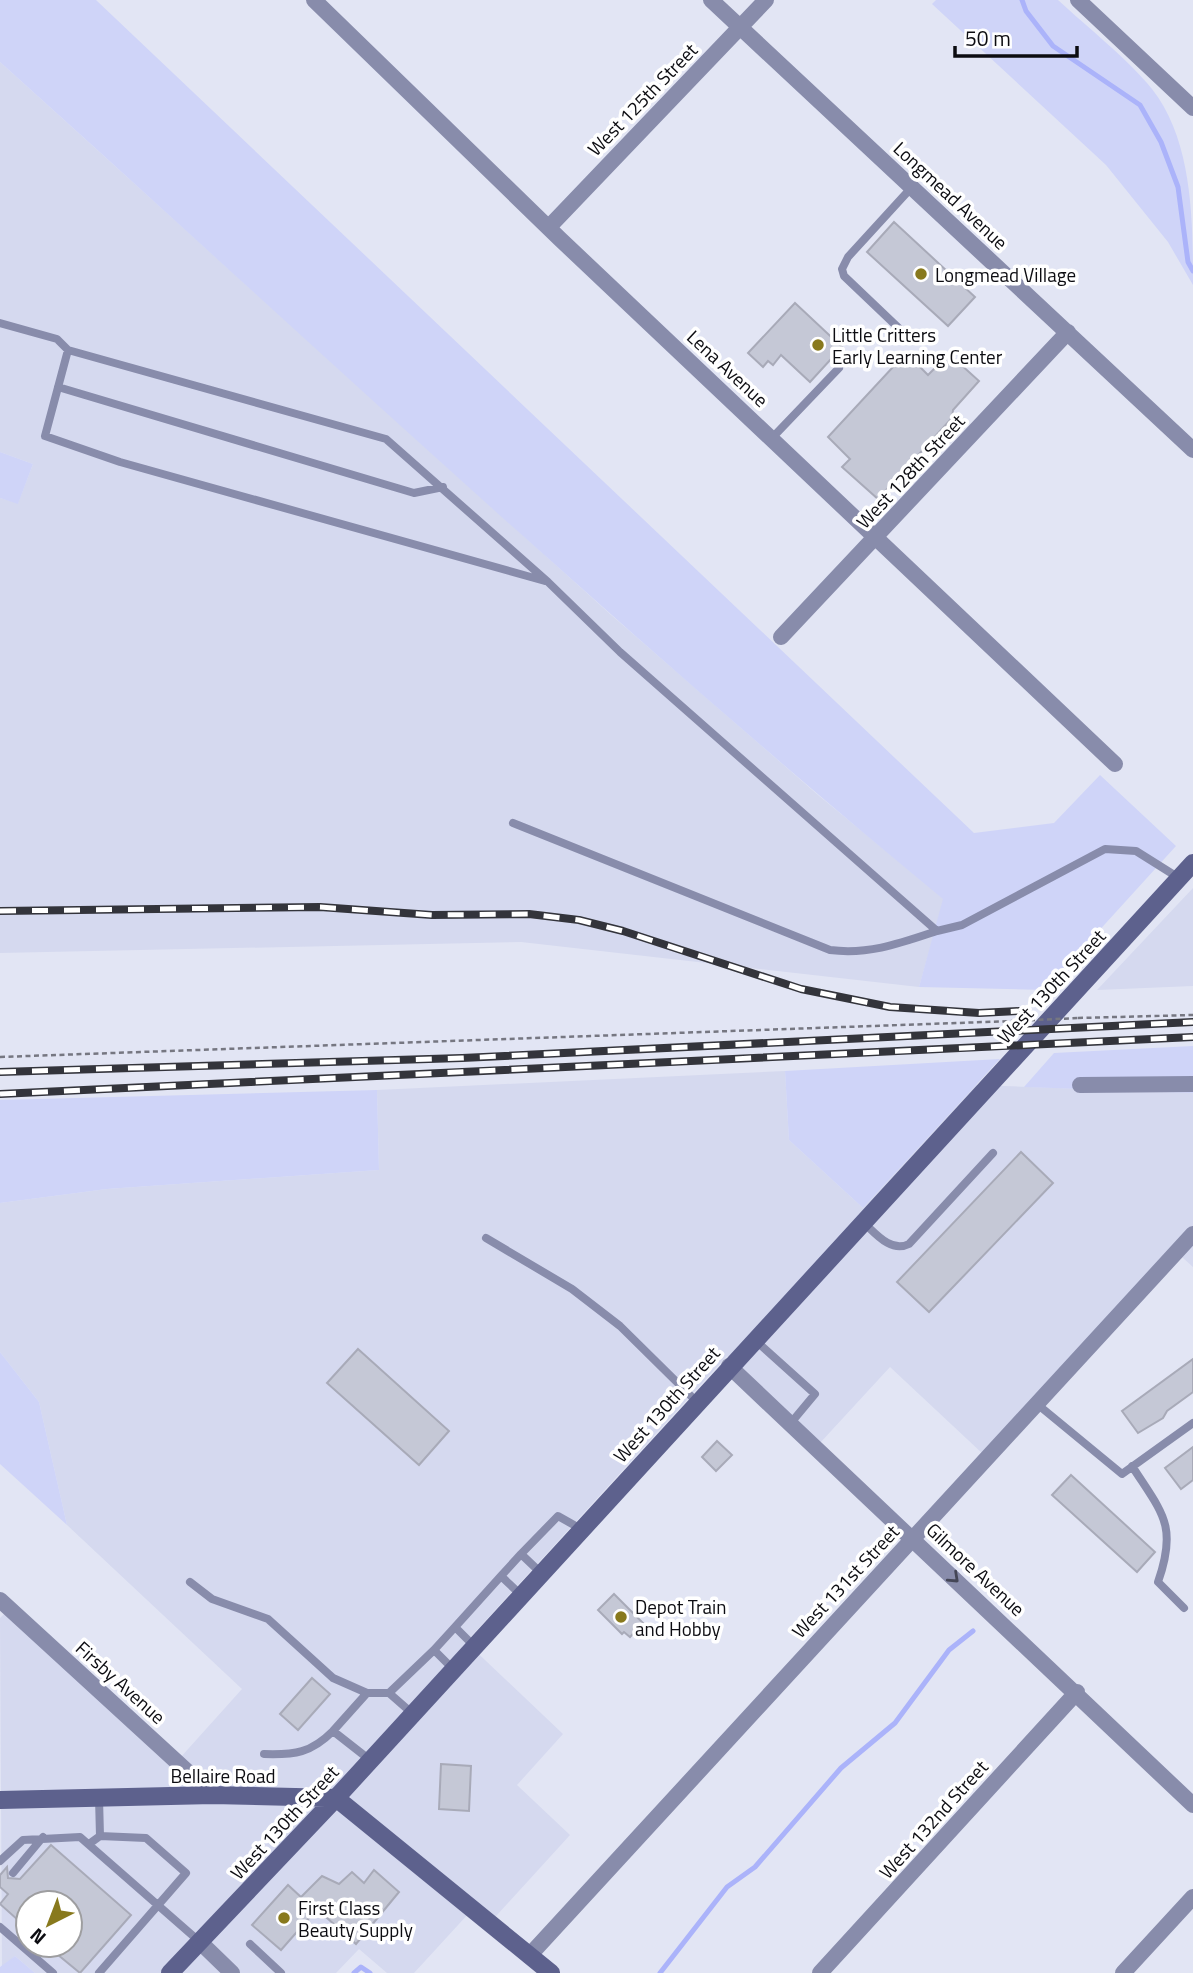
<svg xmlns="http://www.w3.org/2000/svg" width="1193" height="1973" viewBox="0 0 1193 1973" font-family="'Titillium Web',sans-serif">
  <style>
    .built { fill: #d5d9ef; fill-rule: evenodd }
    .green { fill: #cfd4f8 }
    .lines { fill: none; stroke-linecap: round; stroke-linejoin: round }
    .stream { stroke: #abb3fa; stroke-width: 5 }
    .building { fill: #c5c8d6; stroke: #a8aab8; stroke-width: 2 }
    .path { stroke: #767781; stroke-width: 2.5; stroke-dasharray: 5 3.5; stroke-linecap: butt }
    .lane { stroke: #888cab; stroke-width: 8 }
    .street { stroke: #888cab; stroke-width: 16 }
    .secondary { stroke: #5d618d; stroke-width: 18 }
    .rail-casing { stroke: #33343b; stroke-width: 8 }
    .rail { stroke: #fff; stroke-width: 5; stroke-dasharray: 16; stroke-linecap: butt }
    .path-bridge { stroke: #767781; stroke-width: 2.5; stroke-dasharray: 5 3.5; stroke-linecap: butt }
    .oneway { stroke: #444656 }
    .poi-dot { fill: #88791d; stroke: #fff; stroke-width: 2.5 }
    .labels { text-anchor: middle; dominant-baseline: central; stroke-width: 7; stroke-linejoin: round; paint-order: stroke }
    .street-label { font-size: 19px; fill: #0c0c11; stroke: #fff }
    .poi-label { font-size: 19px; fill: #0c0c11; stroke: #fff; text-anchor: start }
  </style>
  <rect width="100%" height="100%" fill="#e2e5f4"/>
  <!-- built -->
  <path class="built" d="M0,62L610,614L818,795L944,899L919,987L521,942L0,953V498L18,503L33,464L0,452Z
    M1193,888V986L1097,990Z
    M785,1071L789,1140L863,1208L976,1085L1193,1093V1267L1173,1249L983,1454L890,1367L820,1443L727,1356L466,1642L563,1734L517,1785L570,1835L487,1926L470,1912L414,1973H387L359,1949L336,1973H35L15,1956L2,1968L0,1618L11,1607L180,1758L242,1689L67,1525L39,1402L0,1352V1203L107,1189L379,1170L377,1090ZM28,1903H70V1945H28Z"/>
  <!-- green -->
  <path class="green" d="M0,0H96L974,833L1054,823L1100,775L1176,846L1045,990L919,987L943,899C619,632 312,343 0,62Z
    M936,0H1058C1087,27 1128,59 1152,89C1193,141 1193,222 1193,285L1168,242L1106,165L932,4Z
    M0,452L33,464L18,504L0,498Z
    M1193,1046V1093L1024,1087L1054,1053Z
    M1000,1059L863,1208L789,1140L785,1071Z
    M377,1090L379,1170L107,1189L0,1203V1100Z
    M0,1352L39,1402L67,1525L0,1464Z
    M15,1956L35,1973H0V1967Z"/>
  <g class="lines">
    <!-- stream -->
    <path class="stream" d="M1022,0L1026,11L1053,46L1140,105L1161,142L1178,187L1188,262L1193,271
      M354,1973L361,1967L370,1973
      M660,1973L727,1887L755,1867L841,1768L895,1723L949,1650L973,1631"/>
  </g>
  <!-- building -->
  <path class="building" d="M894,222L975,297L948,326L867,252Z
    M795,303L842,347L810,382L781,355L773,365L768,361L763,367L748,353Z
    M906,353L928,375L949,354L979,381L953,410L952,418L878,499L842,467L850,459L828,437Z
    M1021,1152L1053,1183L929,1312L897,1282Z
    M358,1349L449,1431L419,1465L327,1383Z
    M1193,1359V1392L1167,1411L1163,1418L1138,1433L1122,1411Z
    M717,1441L732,1455L716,1471L702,1457Z
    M1193,1447V1480L1181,1489L1165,1468Z
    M1071,1475L1155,1552L1137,1572L1052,1495Z
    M614,1594L643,1623L630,1637L624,1632L622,1634L598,1610Z
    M312,1678L330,1694L298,1730L280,1714Z
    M441,1764L471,1766L469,1811L439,1809Z
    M51,1845L131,1915L80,1973L46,1945H70V1903H28V1929L0,1904L8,1894L0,1887V1875L7,1867L8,1878L20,1879Z
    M374,1870L399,1892L356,1944L317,1909L281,1950L252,1925L288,1885L301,1897L322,1876L339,1884L352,1872L364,1883Z"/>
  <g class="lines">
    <!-- path -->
    <path class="path" d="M1078,1018L1193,1015
      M0,1057L1013,1021"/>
    <!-- lane -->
    <path class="lane" d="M0,323L57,339L68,350L386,439L548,582L620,652L937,931L962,925L1105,849L1136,851L1179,878
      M907,336L844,276L842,269L848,257L912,187
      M68,350L45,436L120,462L545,581
      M58,387L414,493L443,487
      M772,438L839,368
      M513,823L830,950C869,955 901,943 937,931
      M863,1222C876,1234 891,1253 909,1244L993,1153
      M486,1238L572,1289L620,1326L697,1402
      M755,1340L815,1394L790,1424
      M1037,1404L1122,1474L1193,1423
      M1132,1466C1162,1513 1178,1525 1158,1582L1184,1608
      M541,1573L521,1554L558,1516L581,1529
      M190,1582L212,1599L268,1619L333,1678L367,1693H389
      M521,1595L501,1576L521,1554
      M474,1646L455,1627L501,1576
      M453,1669L434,1650L455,1627
      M367,1693L333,1731L370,1760
      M413,1714L389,1693L434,1650
      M264,1754C295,1755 311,1753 333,1731
      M89,1844L100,1836L99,1798
      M0,1861L23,1840L80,1837L200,1942
      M13,1873L43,1837
      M0,1927L53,1973
      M250,1944L281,1973
      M99,1973L186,1873L146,1838L100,1836"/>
    <!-- street -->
    <path class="street" d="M314,0L560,239L1115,764
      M711,0L1193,450
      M1078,0L1193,108
      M549,227L766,0
      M781,637L1068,332
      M1080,1085L1193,1084
      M729,1366L1193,1805
      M0,1600L213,1795
      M200,1942L232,1973
      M529,1956L1193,1234
      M820,1973L1077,1692
      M1123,1973L1193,1897"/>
    <!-- secondary -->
    <path class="secondary" d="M0,1800L213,1795L336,1798L551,1973
      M170,1973L336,1798L1193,863"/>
    <defs>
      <path id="rail" d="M0,911L320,907L432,915L529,914L579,920L623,931L801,989L890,1007L979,1013L1019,1011
        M0,1072L462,1058L1193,1022
        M0,1094L1193,1037"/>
    </defs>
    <!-- rail casing -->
    <use href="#rail" class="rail-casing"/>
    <!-- rail -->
    <use href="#rail" class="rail"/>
    <!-- path-bridge -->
    <path class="path-bridge" d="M1013,1021L1078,1018"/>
  </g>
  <!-- one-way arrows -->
  <defs><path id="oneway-chevron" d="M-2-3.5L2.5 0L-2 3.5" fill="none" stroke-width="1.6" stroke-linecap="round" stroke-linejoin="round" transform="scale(1.75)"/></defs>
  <use class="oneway" href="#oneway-chevron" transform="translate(954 1578) rotate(43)"/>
  <!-- markers -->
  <g class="poi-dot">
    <circle cx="921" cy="274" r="7"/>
    <circle cx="818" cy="345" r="7"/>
    <circle cx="621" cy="1617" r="7"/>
    <circle cx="284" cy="1918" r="7"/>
  </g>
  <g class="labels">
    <!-- street labels -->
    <g class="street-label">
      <text transform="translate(642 99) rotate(-46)">West 125th Street</text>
      <text transform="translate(951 195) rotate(43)">Longmead Avenue</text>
      <text transform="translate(728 368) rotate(43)">Lena Avenue</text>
      <text transform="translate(910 471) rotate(-47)">West 128th Street</text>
      <text transform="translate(1051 986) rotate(-47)">West 130th Street</text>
      <text transform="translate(666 1404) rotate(-48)">West 130th Street</text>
      <text transform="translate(976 1569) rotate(43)">Gilmore Avenue</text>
      <text transform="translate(845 1581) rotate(-47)">West 131st Street</text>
      <text transform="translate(121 1682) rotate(42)">Firsby Avenue</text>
      <text x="223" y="1775">Bellaire Road</text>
      <text transform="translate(933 1819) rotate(-48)">West 132nd Street</text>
      <text transform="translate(284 1822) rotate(-47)">West 130th Street</text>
    </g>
    <!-- poi labels -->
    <g class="poi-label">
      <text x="935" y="274">Longmead Village</text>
      <text x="832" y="334">Little Critters<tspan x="832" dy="22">Early Learning Center</tspan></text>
      <text x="635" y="1606">Depot Train<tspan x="635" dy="22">and Hobby</tspan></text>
      <text x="298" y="1907">First Class<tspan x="298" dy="22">Beauty Supply</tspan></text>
    </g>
  </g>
  <!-- north arrow -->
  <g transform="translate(49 1924) rotate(222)"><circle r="33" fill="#ffffff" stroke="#9e9ea0" stroke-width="2"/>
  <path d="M0-5L12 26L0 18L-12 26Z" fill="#88791d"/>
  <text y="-10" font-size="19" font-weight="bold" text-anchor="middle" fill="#0c0c11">N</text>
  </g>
  <!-- scale -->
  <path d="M955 46v10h122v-10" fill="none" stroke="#0c0c11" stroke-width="3.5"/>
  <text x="965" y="46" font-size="21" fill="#0c0c11" stroke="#ffffff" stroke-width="5" paint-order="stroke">50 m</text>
</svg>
